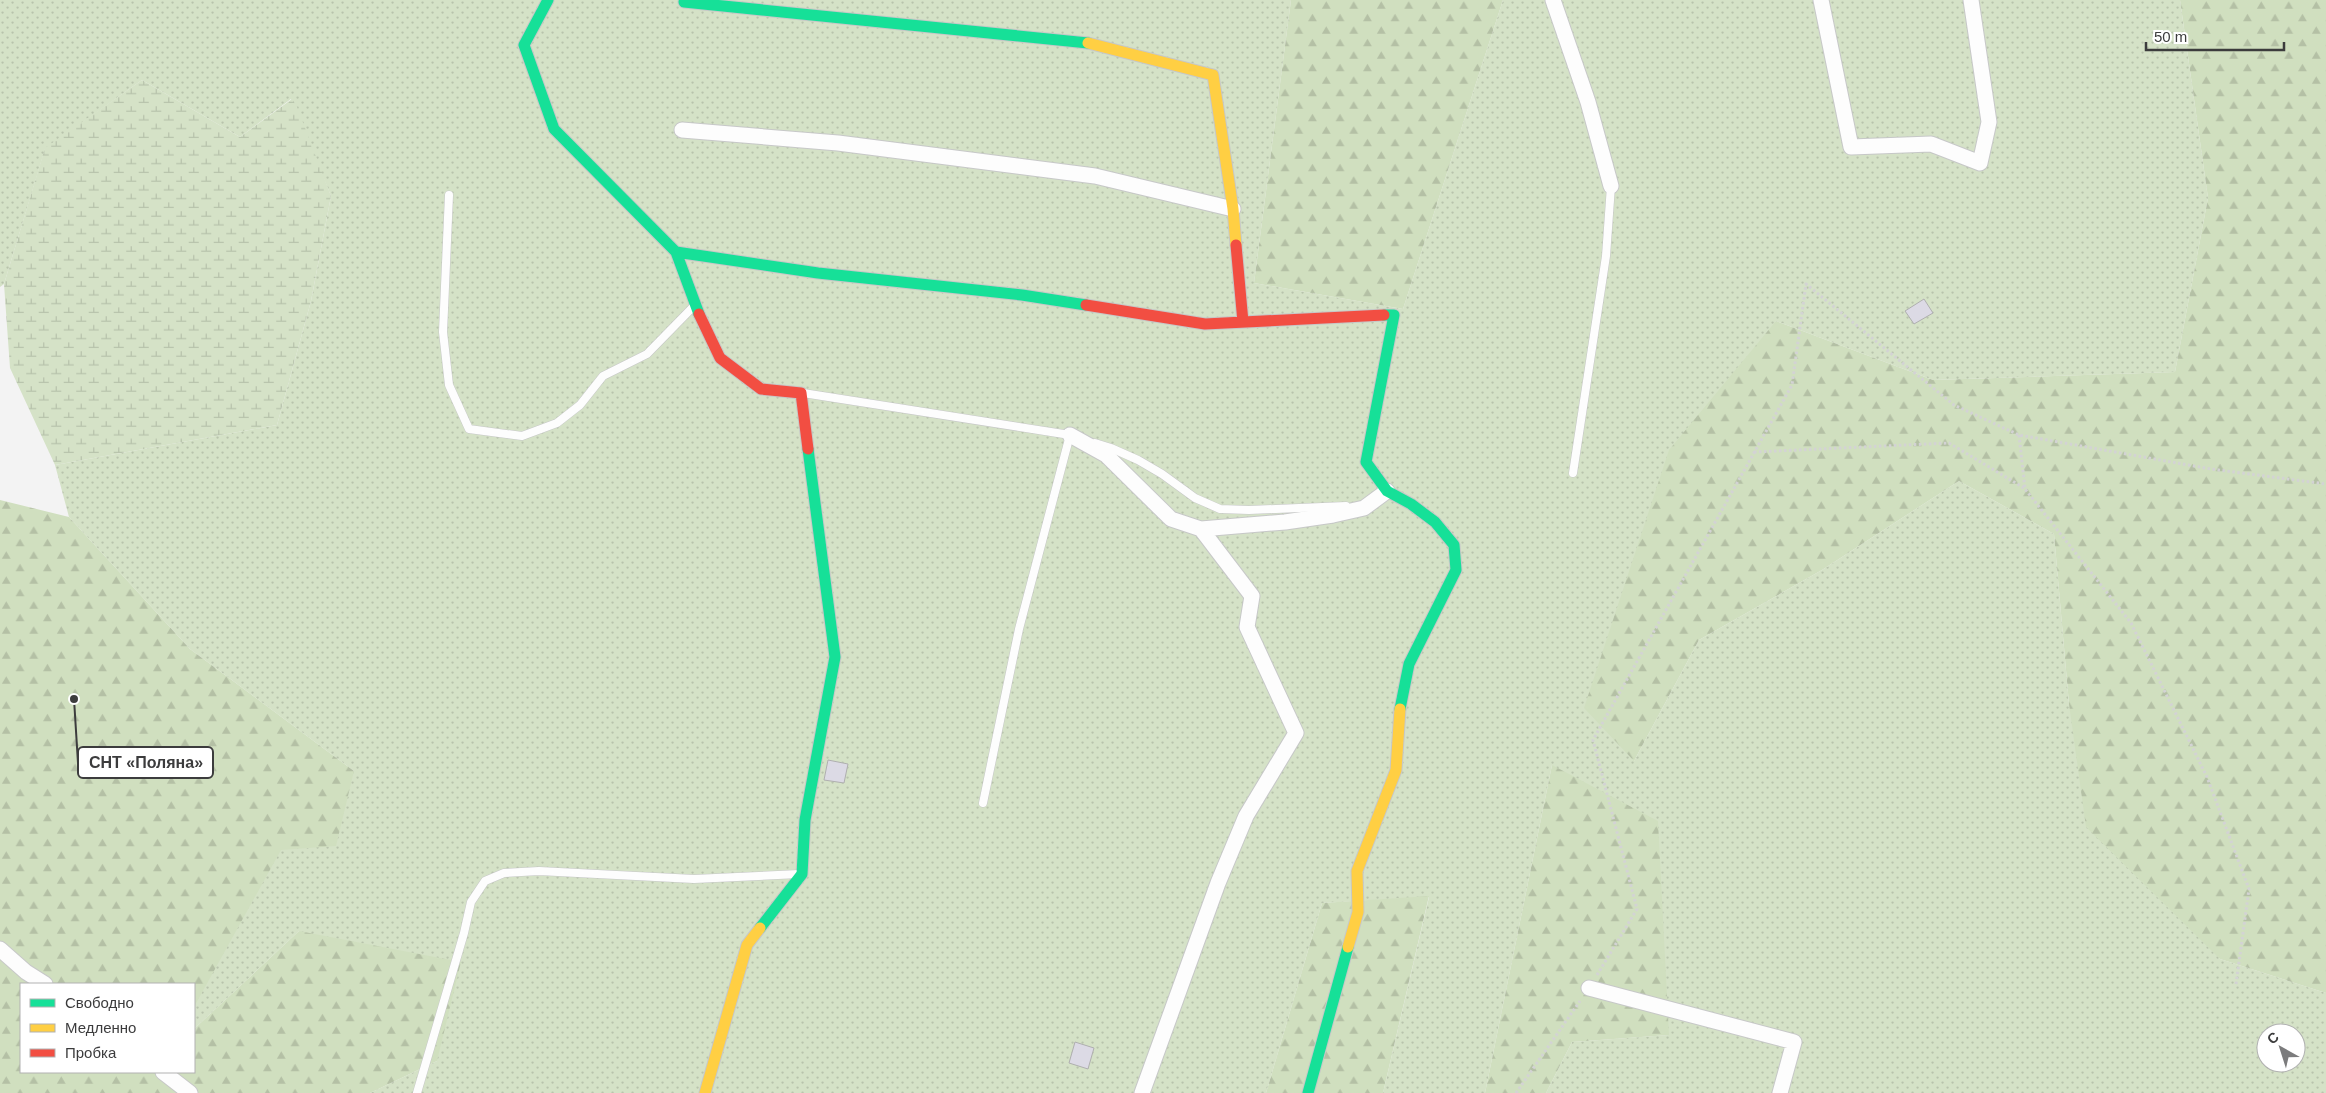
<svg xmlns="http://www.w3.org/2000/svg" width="2326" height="1093" viewBox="0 0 2326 1093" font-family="Helvetica,sans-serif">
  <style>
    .green { fill: url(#green-dots); fill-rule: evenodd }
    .forest { fill: url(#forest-firs) }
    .wetland { fill: url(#wetland-marsh) }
    .building { fill: #dcdae5; stroke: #afafaf }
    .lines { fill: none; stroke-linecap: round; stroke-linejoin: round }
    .lane-casing { stroke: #c7c8c8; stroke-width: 9 }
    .street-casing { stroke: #c7c8c8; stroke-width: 17 }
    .fast-casing { stroke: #c7c8c8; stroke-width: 13 }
    .slow-casing { stroke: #c7c8c8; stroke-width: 13 }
    .jam-casing { stroke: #c7c8c8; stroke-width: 13 }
    .path { stroke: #d3d3d4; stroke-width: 3; stroke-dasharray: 2.5 2.5; stroke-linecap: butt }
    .lane { stroke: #fdfdfd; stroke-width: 8 }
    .street { stroke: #fdfdfd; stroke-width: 15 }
    .fast { stroke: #16e098; stroke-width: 11 }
    .slow { stroke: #ffcf43; stroke-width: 11 }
    .jam { stroke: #f24e42; stroke-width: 11 }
    .leader { fill: none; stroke: #3c3c3d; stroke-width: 2 }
    .callout-dot { fill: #3c3c3d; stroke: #fff; stroke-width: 2 }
    .callout { fill: #fff; stroke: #3c3c3d; stroke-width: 2 }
    .callout-label { font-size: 16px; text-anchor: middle; font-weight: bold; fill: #3c3c3d }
  </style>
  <defs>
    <pattern id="green-dots" width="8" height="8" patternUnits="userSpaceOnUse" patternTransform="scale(1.25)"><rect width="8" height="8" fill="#d5e2c7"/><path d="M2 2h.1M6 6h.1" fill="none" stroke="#b8c3ac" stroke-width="1.8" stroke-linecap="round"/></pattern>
    <pattern id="forest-firs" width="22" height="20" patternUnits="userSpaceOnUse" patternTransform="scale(1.25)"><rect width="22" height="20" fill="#d0dfbf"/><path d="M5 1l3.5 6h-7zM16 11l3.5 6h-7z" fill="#b4c0a5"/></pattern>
    <pattern id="wetland-marsh" width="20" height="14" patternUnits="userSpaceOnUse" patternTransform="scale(1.25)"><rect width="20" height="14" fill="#d5e2c7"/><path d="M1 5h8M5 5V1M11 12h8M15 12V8" fill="none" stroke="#b8c3ac"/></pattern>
  </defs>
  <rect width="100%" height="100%" fill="#f3f3f3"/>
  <!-- green -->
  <path class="green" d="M0,0H1291L1254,283L1403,309L1503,0H2180L2208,198L2175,372L1933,380L1776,321L1634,761L1699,640L1822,570L1959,481L2054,534L2069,704L2220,959L2326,993V1093H1546L1572,1042L1668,1035L1552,765L1485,1093H1383L1429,897L1322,903L1266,1093H370L437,1061L299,931L194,1029V984H29L354,771L190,649L69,517L55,465L277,425L311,301L331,196L291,99L240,137L142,80L45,149L4,284L0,287ZM2266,1033H2296V1063H2266Z"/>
  <!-- forest -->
  <path class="forest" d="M1291,0H1503L1403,309L1254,283Z
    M2180,0H2326V993L2220,959L2086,827L2069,704L2054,534L1959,481L1822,570L1699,640L1634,761L1584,708L1669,450L1776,321L1933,380L2175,372L2208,198Z
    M0,500L69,517L190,649L354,771L336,846L281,850L194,1007V984H21V1072H194V1029L299,931L461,962L437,1061L370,1093H0Z
    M1552,765L1658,821L1669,1035L1572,1042L1546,1093H1485Z
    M1429,896L1383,1093H1266L1322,903Z"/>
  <!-- wetland -->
  <path class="wetland" d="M142,80L240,137L292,99L297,107L331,196L311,301L277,425L55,465L10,368L4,284L45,148Z"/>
  <!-- building -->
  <path class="building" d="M1924,299L1933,313L1914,324L1905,311Z
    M828,760L848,764L844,783L824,780Z
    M1075,1042L1094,1048L1088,1069L1069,1063Z"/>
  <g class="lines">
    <defs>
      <path id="lane" d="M449,195L443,332L449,385L469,429L522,436L557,423L580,405L603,376L647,354L693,307
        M803,393L1070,435L1019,629L983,803
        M1095,443L1111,448L1138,460L1162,474L1195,498L1220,509L1249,510L1346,506
        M1573,473L1606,256L1611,186
        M417,1093L464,933L471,902L485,881L504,873L539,871L694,879L799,874"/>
      <path id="street" d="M1553,0L1588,102L1611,186
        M1821,0L1851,147L1931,144L1980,163L1989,122L1971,0
        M682,130L838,143L1095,176L1233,209
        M1070,435L1106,455L1171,519L1201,529L1285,522L1333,515L1364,508L1387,491
        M0,949L26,972L45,984
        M1589,988L1794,1042L1780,1093
        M163,1072L190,1093
        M1142,1093L1218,883L1246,816L1296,733L1247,627L1252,596L1201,529"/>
      <path id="fast" d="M548,0L524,45L554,129L676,252L699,314
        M684,2L1088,43
        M676,252L818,273L1022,295L1086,305
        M1384,315H1394L1366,462L1387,491L1411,504L1435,522L1454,545L1456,570L1409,664L1400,709
        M760,928L802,874L805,820L835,657L808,449
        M1308,1093L1348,947"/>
      <path id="slow" d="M1088,43L1213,75L1233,209L1236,245
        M1348,947L1358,912L1357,871L1396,770L1400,709
        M705,1093L747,945L760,928"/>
      <path id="jam" d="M1236,245L1243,322
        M1086,305L1205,324L1384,315
        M699,314L720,358L761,389L801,393L808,449"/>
    </defs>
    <!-- lane casing -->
    <use href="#lane" class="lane-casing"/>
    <!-- street casing -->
    <use href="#street" class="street-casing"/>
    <!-- fast casing -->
    <use href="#fast" class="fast-casing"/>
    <!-- slow casing -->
    <use href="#slow" class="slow-casing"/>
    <!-- jam casing -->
    <use href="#jam" class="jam-casing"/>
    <!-- path -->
    <path class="path" d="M2019,435L2025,489L2131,623L2207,777L2249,889L2236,984
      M1754,452L1949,443L2024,488
      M1597,975L1637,909L1593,740L1792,385L1806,284L1954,405L2019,435L2211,469L2326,484
      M1516,1093L1580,1001"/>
    <!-- lane -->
    <use href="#lane" class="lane"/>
    <!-- street -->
    <use href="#street" class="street"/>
    <!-- fast -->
    <use href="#fast" class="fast"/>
    <!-- slow -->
    <use href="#slow" class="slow"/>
    <!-- jam -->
    <use href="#jam" class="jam"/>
  </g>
  <!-- callouts -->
  <path class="leader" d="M74 699L78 763"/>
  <circle class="callout-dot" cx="74" cy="699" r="5"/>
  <rect class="callout" x="78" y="747" width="135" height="31" rx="5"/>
  <g class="callout-label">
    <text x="146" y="768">СНТ «Поляна»</text>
  </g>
  <!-- legend -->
  <rect x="20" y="983" width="175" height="90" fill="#ffffff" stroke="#b1b1b1"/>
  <rect x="30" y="999" width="25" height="8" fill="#16e098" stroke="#b1b1b1"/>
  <text x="65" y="1008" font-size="15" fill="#3c3c3d">Свободно</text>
  <rect x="30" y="1024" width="25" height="8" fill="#ffcf43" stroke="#b1b1b1"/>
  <text x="65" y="1033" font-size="15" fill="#3c3c3d">Медленно</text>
  <rect x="30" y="1049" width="25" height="8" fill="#f24e42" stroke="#b1b1b1"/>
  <text x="65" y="1058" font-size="15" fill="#3c3c3d">Пробка</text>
  <!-- north arrow -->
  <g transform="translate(2281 1048) rotate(321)"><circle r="24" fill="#ffffff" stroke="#b1b1b1"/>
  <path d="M0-4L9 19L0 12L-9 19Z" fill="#7c7c7d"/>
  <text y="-8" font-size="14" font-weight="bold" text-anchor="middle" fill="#3c3c3d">С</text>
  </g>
  <!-- scale -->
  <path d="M2146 42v8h138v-8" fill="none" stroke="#3c3c3d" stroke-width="2.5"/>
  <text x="2154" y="42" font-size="15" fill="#3c3c3d" stroke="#ffffff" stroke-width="4" paint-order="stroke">50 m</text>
</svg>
